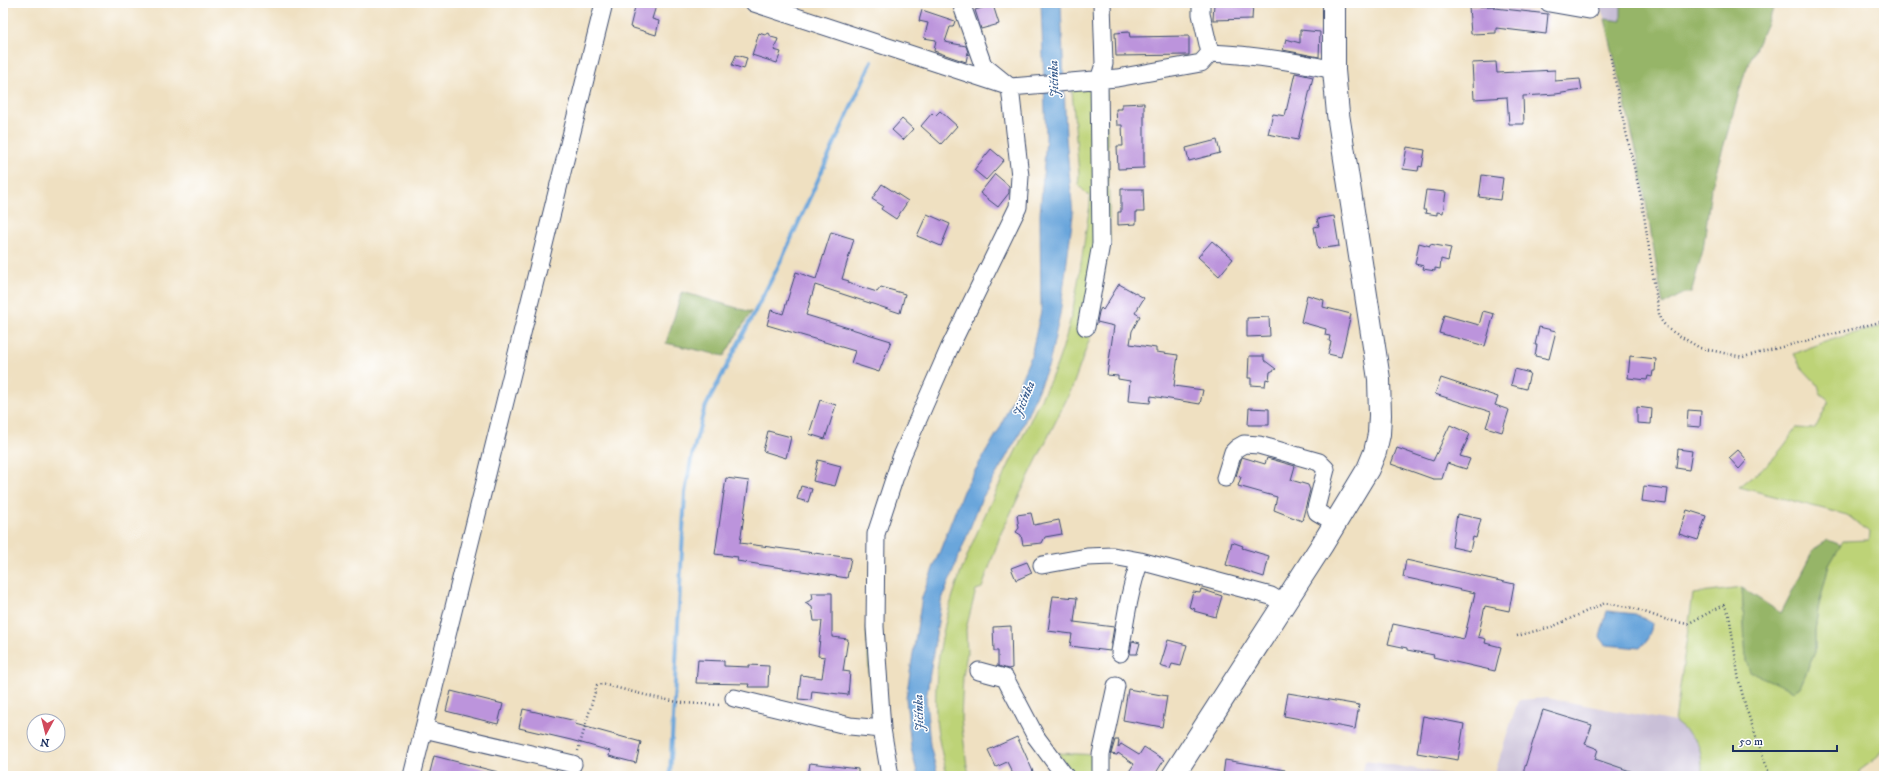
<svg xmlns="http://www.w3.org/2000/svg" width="1887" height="779" viewBox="0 0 1887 779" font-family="'IM FELL DW Pica',serif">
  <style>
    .industrial { fill: #c9bfd7 }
    .green { fill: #bdd377; stroke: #6c816a }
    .forest { fill: #96b568; stroke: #587263 }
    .water { fill: #6aa6db; stroke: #426a9c }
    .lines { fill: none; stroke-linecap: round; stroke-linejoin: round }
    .stream { stroke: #6aa6db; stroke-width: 4 }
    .building { fill: #bc94dc }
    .minor-casing { stroke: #3b4a6d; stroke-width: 19 }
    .major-casing { stroke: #3b4a6d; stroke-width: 24 }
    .path { stroke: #3b4a6d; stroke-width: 2.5; stroke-dasharray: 1 3; stroke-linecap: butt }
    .minor { stroke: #fff; stroke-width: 17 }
    .major { stroke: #fff; stroke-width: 22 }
    .labels { text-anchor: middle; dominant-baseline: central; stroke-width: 3; stroke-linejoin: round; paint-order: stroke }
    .water-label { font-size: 13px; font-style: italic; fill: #3b5f90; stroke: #fff }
  </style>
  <rect width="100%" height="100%" fill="#fff"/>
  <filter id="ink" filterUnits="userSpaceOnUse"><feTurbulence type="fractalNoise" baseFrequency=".025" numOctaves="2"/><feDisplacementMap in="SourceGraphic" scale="8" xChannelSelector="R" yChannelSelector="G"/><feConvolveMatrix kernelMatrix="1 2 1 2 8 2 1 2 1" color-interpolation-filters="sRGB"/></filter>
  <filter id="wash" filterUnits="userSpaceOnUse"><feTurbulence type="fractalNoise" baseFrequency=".012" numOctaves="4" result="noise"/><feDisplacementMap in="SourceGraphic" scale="16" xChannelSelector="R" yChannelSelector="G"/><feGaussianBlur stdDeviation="0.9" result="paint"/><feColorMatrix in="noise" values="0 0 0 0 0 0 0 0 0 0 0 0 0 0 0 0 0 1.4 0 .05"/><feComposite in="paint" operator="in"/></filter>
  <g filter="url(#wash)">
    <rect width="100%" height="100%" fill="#efe0c1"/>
    <!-- industrial -->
    <path class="industrial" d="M1598,3H1621V21L1605,19Z
      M1547,698L1675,722L1694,737L1702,752V776H1494L1518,700Z
      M1365,761L1392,765L1460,776H1362Z"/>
    <!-- green -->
    <path class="green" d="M1086,89L1106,90L1110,243L1097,303L1101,308L1093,321L1090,338L1072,388L1001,533L982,588L976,590L966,629L967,653L963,676L961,719L967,766L970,776H947C943,757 937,736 936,717C931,605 985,518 1030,421C1038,403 1049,385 1056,367C1076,315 1081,259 1090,205V197L1078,185L1079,175L1072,90Z
      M1884,326V749L1878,757L1859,771L1860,776H1702C1702,744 1700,743 1675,722L1693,594L1742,588L1746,661L1794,691L1800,687L1815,652V631L1818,609L1829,565L1843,541L1869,540L1870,532C1860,527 1856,521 1847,515L1739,487C1764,468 1779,456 1796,428L1815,429L1829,401L1821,395L1818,385L1801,367L1794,354C1824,341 1853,333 1884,326Z
      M866,626L870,627L872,714Z
      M1058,753L1097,755V776H1074Z"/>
    <!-- forest -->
    <path class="forest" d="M1621,3H1777L1770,16L1745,72L1723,148L1711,189L1703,250L1691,293H1684L1663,305L1640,167L1605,19L1621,21Z
      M682,292L751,312L724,356L666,343Z
      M1828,540L1841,545L1829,565L1818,609L1815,631V652L1800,687L1794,691L1750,672L1746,661L1742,588L1781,613L1814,549Z"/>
    <!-- water -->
    <path class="water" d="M1041,3H1061L1066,137L1073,215L1060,314L1049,364L1018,437L981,500L941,602L926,699L930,745L938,776H918L911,748L906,698L922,597L963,491L1000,428L1031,356L1041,311L1040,214L1046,138Z
      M1607,611L1635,614L1652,623C1651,634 1648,640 1640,648L1606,645L1600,637Z"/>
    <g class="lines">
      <!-- stream -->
      <path class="stream" d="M670,776L685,493L691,460L704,410L781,261L872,61"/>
    </g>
    <g id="blocks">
      <!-- building -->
      <path class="building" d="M636,3H647L656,6L652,19L659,21L656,35L630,27Z
        M1214,3L1253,4L1252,19L1213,20Z
        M993,5L999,24L981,29L975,10Z
        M1494,6L1495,8L1548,14L1546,34L1496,28V33L1471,34L1469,7Z
        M922,10L955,21L953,27H950L945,42L966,46L968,52L966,62L934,51L936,40L924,38L928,23L919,21Z
        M1300,30L1320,32L1319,57L1283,50L1286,39L1300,43Z
        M1129,32L1130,37L1189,36V55L1116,56L1115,33Z
        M759,33L765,35L769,33L771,37L778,39L774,50L781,52L777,63L752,55Z
        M736,55L747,58L744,69L732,65Z
        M1496,62L1497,73L1555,70V81L1580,79L1582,90L1556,94L1523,96L1524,124H1509L1507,97L1474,99L1472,63Z
        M1295,73L1313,77L1298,140L1268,134L1273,114L1285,116Z
        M1144,103V168L1118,169L1117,146H1123L1122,125H1117L1116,109H1122V104Z
        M940,111L957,126L941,144L921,126L932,113L935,116Z
        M902,119L913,129L903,140L892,130Z
        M1217,140L1220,153L1189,161L1186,148Z
        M1407,147L1425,150L1422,167L1419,166L1418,171L1403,169Z
        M991,149L1004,160L986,180L974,170Z
        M995,174L1009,186V193L998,207L980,193Z
        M1482,175L1503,178L1500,200L1479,197Z
        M882,184L908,201L896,219L881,209L883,206L872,199Z
        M1121,189H1143L1144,212H1136V224L1118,225V212H1121Z
        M1426,190L1446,192L1443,213L1437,212V215L1425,213L1426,210H1423Z
        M927,214L950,224L941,246L917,236Z
        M1334,216L1339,246L1318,249L1314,227L1319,226L1317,219Z
        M831,232L854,239L842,279L849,281L848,283L877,292L881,287L905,294L900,313L815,285L806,315L891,341L879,372L851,363L855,351L767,325L771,310L783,314L796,272L816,279Z
        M1212,241L1233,259L1219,276L1198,257Z
        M1419,243L1430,246V244L1451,248L1448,261L1441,259L1440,269L1435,268V271L1423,269L1424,266L1415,264Z
        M1119,284L1144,298L1135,313L1140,316L1132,331L1130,344L1156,348V352L1178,355L1174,386L1203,390L1200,404L1151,396L1150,403L1128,401L1130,381L1118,379V376L1107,375L1114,326L1097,322L1099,312L1101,308L1103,310Z
        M1307,295L1324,300L1323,307L1351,314L1341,357L1328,354L1331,342L1329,341L1330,336L1325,335L1326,329L1301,322Z
        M1483,311L1494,314L1485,346L1439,333L1444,315L1479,325Z
        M1269,317L1270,336L1247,337V318Z
        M1539,327L1556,331L1549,359L1535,356L1537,345H1535Z
        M1249,356H1264V360L1276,369L1270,372L1269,380L1266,379L1265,386L1251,385V378H1248Z
        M1630,356L1656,359L1655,371H1653L1652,377L1648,376L1647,380L1628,378Z
        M1515,369L1530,373L1526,389L1511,385Z
        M1441,378L1498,397L1495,405L1509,410L1502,432L1486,427L1491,412L1435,394Z
        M820,400L836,405L825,439L809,434Z
        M1637,407L1652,409L1651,424L1637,423Z
        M1249,408L1269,409V425H1248Z
        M1688,410L1701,411L1700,427L1687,426Z
        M1450,425L1470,434L1460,456L1470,459L1466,469L1447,463L1442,479H1433L1391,464L1397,448L1433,461Z
        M768,431L791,437L786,458L763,451Z
        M1678,449L1692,451L1689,470L1676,468Z
        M1738,450L1747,460L1739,469L1729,458Z
        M1242,457L1265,464L1267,458L1295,466L1291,480L1308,485L1310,490L1302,521L1274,510L1277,497L1238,486L1241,477L1236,476Z
        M818,460L841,466L835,486L813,481Z
        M726,478L749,481L740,543L851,558L847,578L737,561L738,557L715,554Z
        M801,486L812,489L808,502L797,499Z
        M1644,486L1668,489L1666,504L1642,501Z
        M1687,510L1706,516L1698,540L1679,534Z
        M1031,513L1034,525L1059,520L1062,534L1045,537L1042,543L1023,545L1021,535L1016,532L1019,528L1017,515Z
        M1457,514L1481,519L1476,538L1473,537L1470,551L1452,547Z
        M1232,542L1243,546L1242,548L1269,556L1264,577L1226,565Z
        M1406,560L1514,584L1509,611L1485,606L1478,637L1486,639L1485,643L1501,647L1495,671L1433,657L1434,655L1407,650V648L1388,644L1393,624L1464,639L1475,593L1403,577Z
        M1027,562L1032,573L1016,580L1011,568Z
        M1201,589L1222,596L1216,617L1194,611L1195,609L1189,607L1193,592L1200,593Z
        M812,593H832V637L848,639L843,671L850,672L848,695L812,691L811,700L798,699L801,675L822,678L825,657L818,656L822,621H814L812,607L805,603L813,599Z
        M1053,596L1077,598L1074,622L1114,627L1110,651L1070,646L1072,634L1048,631Z
        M1011,626L1012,668L1008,669L998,666V651H994L993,627Z
        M1168,640L1187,645L1181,666L1172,664L1170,669L1160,666Z
        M1132,641L1140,643L1137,654H1130Z
        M698,660L724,661V666L749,667V665L769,666L768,687H748L749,684L696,683Z
        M1128,689L1167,696L1162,727L1123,720Z
        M451,691L503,704L498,724L446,711Z
        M1288,693L1359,705L1355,729L1284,716Z
        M523,709L576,721L575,724L641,742L636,763L609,756L610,751L571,740L519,728Z
        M1543,710L1592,725L1585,744L1598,749L1595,759L1639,774V776H1522Z
        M1423,716L1464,724L1458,760L1417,753Z
        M1017,737L1023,749L1035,776H1014L1007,762L996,767L988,750Z
        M1115,740H1119L1118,748L1121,744L1139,755L1144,747L1164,760L1154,776H1126L1134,764L1118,753L1117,755L1111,754Z
        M434,756L498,772V776H429Z
        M1225,760L1285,770L1284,776H1223Z
        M810,763L858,769V776H808Z"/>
    </g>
  </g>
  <g filter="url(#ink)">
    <use href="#blocks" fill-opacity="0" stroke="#3b4a6d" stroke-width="1"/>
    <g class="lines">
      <defs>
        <path id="minor" d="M754,3L1010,87L1117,78L1201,63L1210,53C1253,55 1293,61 1334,70
          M1201,3V14L1210,53
          M1549,3L1589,10
          M1086,327L1101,244L1099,80L1104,64L1102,3
          M1225,478L1233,452L1237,448L1244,444L1259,445L1319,462L1326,469L1316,508L1317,512L1336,523
          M1042,565L1087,557L1113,556L1140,561L1271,596L1284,604
          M1120,653C1125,622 1129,591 1140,561
          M979,671L1005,678L1036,737L1065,776
          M734,698L850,726L882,729
          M424,729L573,764
          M412,776L604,3
          M890,776L882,729L875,627L876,534L901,458L949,349L1018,207L1020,176L1010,87L983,65L961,3
          M1101,776V755L1116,686"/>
        <path id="major" d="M1173,776L1322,545L1368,469L1375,452L1379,434L1380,415L1379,379L1338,114L1334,70V3"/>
      </defs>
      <!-- minor casing -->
      <use href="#minor" class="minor-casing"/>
      <!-- major casing -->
      <use href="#major" class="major-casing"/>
      <!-- path -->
      <path class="path" d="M1610,54L1619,101L1642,202L1658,308L1660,319L1668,329L1700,348L1743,357L1884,321
        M1517,636L1554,626L1605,603L1633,608L1664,619L1687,624L1724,605L1729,614L1739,681L1746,708L1770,776
        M578,751L597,685L602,684L657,698L683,703L721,705"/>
      <!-- minor -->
      <use href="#minor" class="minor"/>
      <!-- major -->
      <use href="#major" class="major"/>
    </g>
  </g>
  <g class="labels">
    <!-- water labels -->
    <g class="water-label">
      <text transform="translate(1054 79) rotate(-92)">Jičínka</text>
      <text transform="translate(1024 399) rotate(-67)">Jičínka</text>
      <text transform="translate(919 713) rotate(-92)">Jičínka</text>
    </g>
  </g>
  <!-- margin -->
  <rect width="1887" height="779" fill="none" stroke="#fff" stroke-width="16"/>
  <!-- north arrow -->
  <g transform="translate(46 733) rotate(187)"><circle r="19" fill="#ffffff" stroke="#a4acbf"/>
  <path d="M0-3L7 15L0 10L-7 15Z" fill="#d1495b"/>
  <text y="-6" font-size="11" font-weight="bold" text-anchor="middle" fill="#1b2f5e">N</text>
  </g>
  <!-- scale -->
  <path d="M1733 745v6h104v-6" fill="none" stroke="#1b2f5e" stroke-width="2"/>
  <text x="1739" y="745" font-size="12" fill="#1b2f5e" stroke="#ffffff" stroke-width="3" paint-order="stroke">50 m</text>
</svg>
